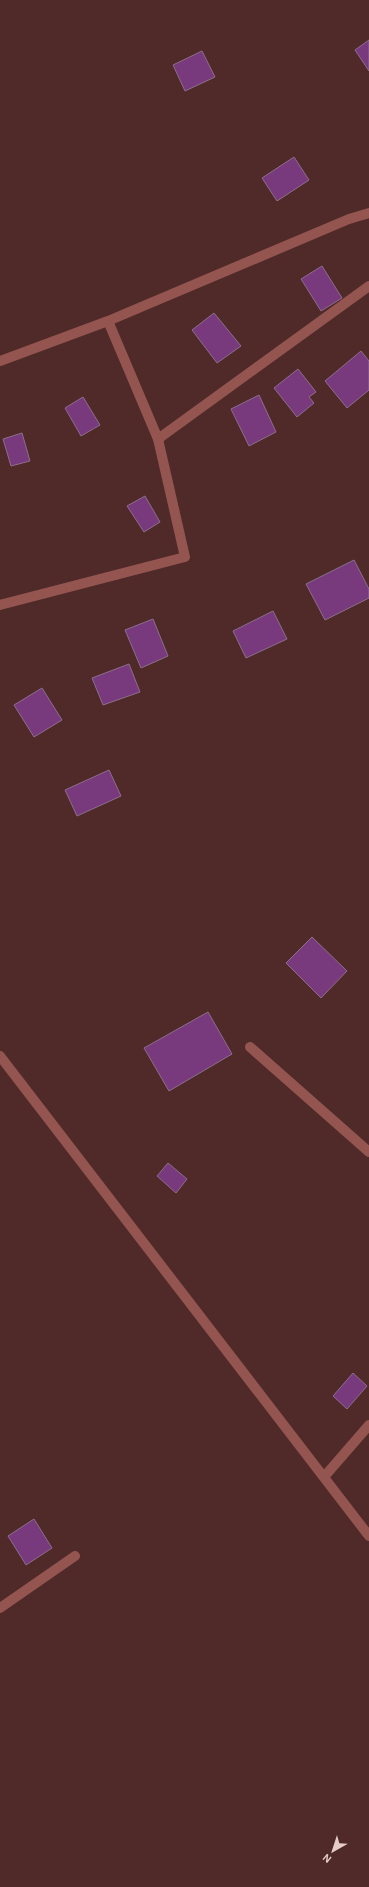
<svg xmlns="http://www.w3.org/2000/svg" width="369" height="1887" viewBox="0 0 369 1887" font-family="'Alegreya Sans',sans-serif">
  <style>
    .building { fill: #79397d; stroke: #8b6f8c }
    .lines { fill: none; stroke-linecap: round; stroke-linejoin: round }
    .service { stroke: #945550; stroke-width: 10 }
    .minor { stroke: #945550; stroke-width: 10 }
  </style>
  <rect width="100%" height="100%" fill="#4f2a28"/>
  <!-- building -->
  <path class="building" d="M369,40V71L355,50Z
    M202,51L215,77L185,91L173,65Z
    M294,157L309,180L277,201L262,178Z
    M322,266L342,298L321,311L301,279Z
    M214,313L241,346L217,363L192,330Z
    M361,351L369,361V390L347,408L325,381Z
    M298,369L316,392L309,397L314,403L297,417L274,388Z
    M259,395L276,432L249,446L231,409Z
    M83,397L100,425L81,436L65,408Z
    M22,433L30,461L11,466L3,439Z
    M145,496L160,522L144,532L127,506Z
    M354,560L369,589V598L325,620L306,584Z
    M273,611L287,639L246,658L233,631Z
    M153,619L168,656L141,668L125,630Z
    M129,664L140,692L103,705L92,678Z
    M42,688L62,720L34,737L14,705Z
    M109,770L121,796L77,816L65,790Z
    M312,937L347,971L321,998L286,963Z
    M208,1012L232,1054L169,1091L144,1048Z
    M168,1163L187,1179L176,1193L157,1176Z
    M353,1373L367,1386L347,1409L333,1396Z
    M34,1519L52,1548L26,1565L8,1536Z"/>
  <g class="lines">
    <!-- service -->
    <path class="service" d="M158,439L369,286"/>
    <!-- minor -->
    <path class="minor" d="M0,361L108,321L349,219L369,213
      M0,605L185,557L158,439L108,321
      M250,1047L369,1152
      M0,1056L369,1536
      M324,1477L369,1425
      M0,1608L75,1556"/>
  </g>
  <!-- north arrow -->
  <g transform="translate(333 1851) rotate(219)" stroke="#4f2a28" stroke-width="3" paint-order="stroke">
  <path d="M0-3L7 15L0 10L-7 15Z" fill="#e5cdca"/>
  <text y="-6" font-size="11" font-weight="bold" text-anchor="middle" fill="#e5cdca">N</text>
  </g>
</svg>
